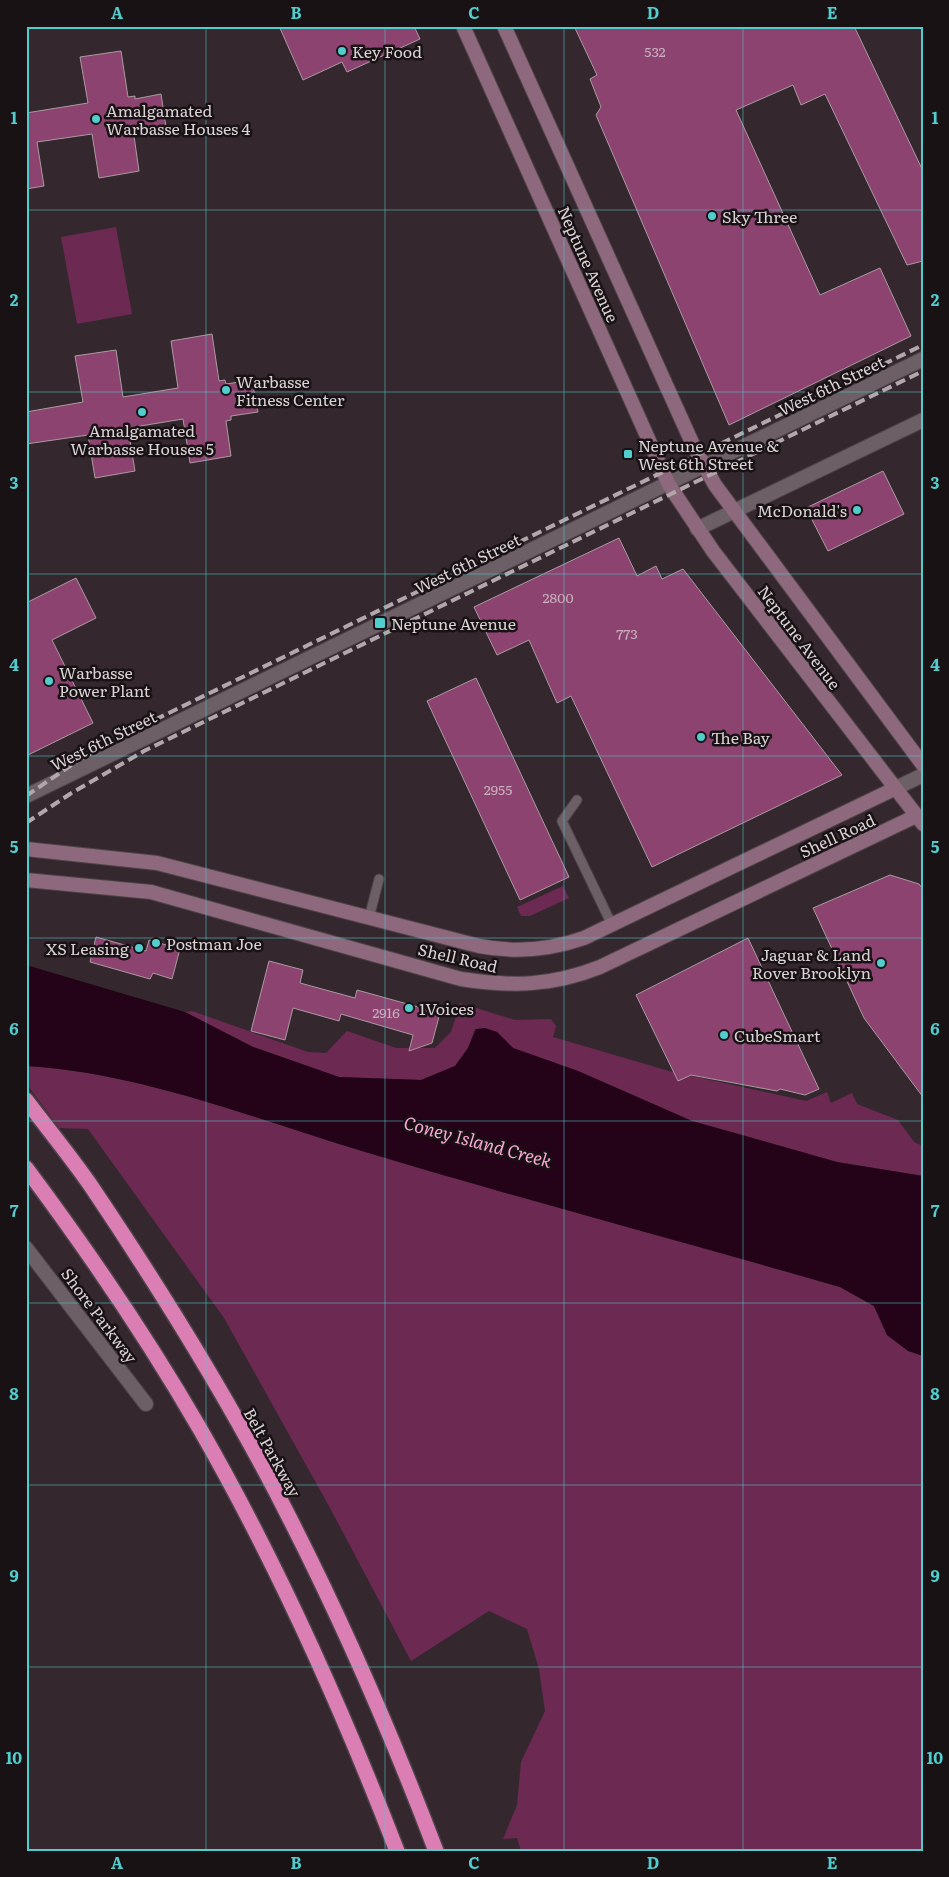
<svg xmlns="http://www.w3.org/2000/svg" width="949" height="1877" viewBox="0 0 949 1877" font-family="Literata,serif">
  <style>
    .green { fill: #6c2952 }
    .water { fill: #240218 }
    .building { fill: #8c436f; stroke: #aa9aa2 }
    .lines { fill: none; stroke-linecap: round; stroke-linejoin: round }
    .service-casing { stroke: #4e4349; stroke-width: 11 }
    .minor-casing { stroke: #4e4349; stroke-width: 16 }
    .secondary-casing { stroke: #4e4349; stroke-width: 16 }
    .motorway-casing { stroke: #4e4349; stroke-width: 18 }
    .service { stroke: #6d5f66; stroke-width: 9 }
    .minor { stroke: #6d5f66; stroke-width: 14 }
    .secondary { stroke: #8e687d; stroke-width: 14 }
    .motorway { stroke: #da7eb3; stroke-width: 15 }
    .rail { stroke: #b2a8ac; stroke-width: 4; stroke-dasharray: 10 5; stroke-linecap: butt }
    .grid { fill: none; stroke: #52cdcd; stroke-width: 1; stroke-opacity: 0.55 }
    .poi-dot { fill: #52cdcd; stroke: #181215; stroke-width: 2 }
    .labels { text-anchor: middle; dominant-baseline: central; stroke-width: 5; stroke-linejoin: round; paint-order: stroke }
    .number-label { font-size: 14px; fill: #c8afbd }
    .poi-label { font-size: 16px; fill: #dcd3d7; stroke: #181215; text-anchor: start }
    .street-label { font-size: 16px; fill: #dcd3d7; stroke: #181215 }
    .water-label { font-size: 18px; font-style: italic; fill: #fba7d6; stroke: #181215 }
    .neatline { fill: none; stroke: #52cdcd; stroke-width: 2 }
    .grid-label { font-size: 16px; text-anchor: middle; font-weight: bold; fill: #52cdcd }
  </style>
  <rect width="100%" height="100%" fill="#34282e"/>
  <!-- green -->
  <path class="green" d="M116,227L132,314L77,324L61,237Z
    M563,886L569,898L530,916H521L517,907Z
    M460,1003L515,1020L551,1019L556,1026L553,1037L669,1071L806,1101L827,1092L831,1103L852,1093L857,1104L898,1120L914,1142L923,1146V1176L837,1162L692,1121L578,1071L513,1048L497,1032L475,1029L468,1048L455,1066L421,1080L339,1077L253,1047L185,1012L192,1011L308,1052L326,1053L347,1031L396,1048H435L451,1032Z
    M26,1066C142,1073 252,1118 362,1151C521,1199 681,1241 840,1287L874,1306L887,1335L908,1350L923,1356V1851H521L517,1838L503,1839L517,1805L521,1762L545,1711L539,1669L527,1629L489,1611L411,1661L330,1508L224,1318L88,1129L59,1128L26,1083Z"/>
  <!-- water -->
  <path class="water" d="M26,965L185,1012L253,1047L339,1077L421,1080L455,1066L468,1048L476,1029L485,1028L497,1032L513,1048L578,1071L692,1121L837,1162L923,1176V1356L908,1351L887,1335L874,1306L840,1287C681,1241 521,1199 362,1151C252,1118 142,1073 26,1066Z"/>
  <!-- building -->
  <path class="building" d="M279,26H414L420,39L347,72L342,62L303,80Z
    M574,26H854L923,171V261L907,265L825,94L801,105L793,85L736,110L820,295L880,268L911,336L729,425L596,115L601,107L590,79L597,75Z
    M121,51L128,97L135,96V99L161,94L166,127L140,131L141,135L134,136L139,171L99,178L92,134L37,142L44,186L26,189V113L88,103L80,57Z
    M212,334L219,381L225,380L226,384L252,380L258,412L231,416V420L226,421L231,456L190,463L183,419L128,428L135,471L95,478L88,435L26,444V412L83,402L75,356L116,350L123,397L178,388L171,341Z
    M883,471L904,514L828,551L806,508Z
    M619,538L637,576L656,566L662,579L683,569L842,775L652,867L571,696L557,703L529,640L497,655L474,607Z
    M76,578L96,618L52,640L93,723L26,756V603Z
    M476,678L569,877L520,900L427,701Z
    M890,875L919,884L923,889V1097L864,1018L813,908Z
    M96,937L146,951L149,940L180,949L172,979L153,973L150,979L90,962Z
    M748,938L819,1089L805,1095L780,1089L777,1091L691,1075L678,1081L636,995Z
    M269,961L303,970L300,983L355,998L357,990L440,1013L432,1043L409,1051L413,1035L341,1014L339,1021L293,1008L285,1040L251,1031Z"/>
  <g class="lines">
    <defs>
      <path id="service" d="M577,800L562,821L612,925
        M369,918L379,879"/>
      <path id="minor" d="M697,529L923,420
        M894,789L923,775
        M26,796L923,359
        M26,1248L146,1404"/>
      <path id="secondary" d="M463,26L669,485L713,551L923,824
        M504,26L694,447L715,485L923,765
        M26,849L157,863L479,946C516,953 550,950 584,938L894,789
        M26,880L151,892L461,979C512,987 552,986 600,967L916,816"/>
      <path id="motorway" d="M26,1100C48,1129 71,1157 91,1186C163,1293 232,1404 290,1519C345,1627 393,1738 436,1851
        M26,1168C88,1251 148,1339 200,1429C277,1563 341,1706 397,1851"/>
    </defs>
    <!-- service casing -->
    <use href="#service" class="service-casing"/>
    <!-- minor casing -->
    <use href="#minor" class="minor-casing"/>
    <!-- secondary casing -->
    <use href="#secondary" class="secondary-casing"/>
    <!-- motorway casing -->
    <use href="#motorway" class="motorway-casing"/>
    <!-- service -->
    <use href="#service" class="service"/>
    <!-- minor -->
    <use href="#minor" class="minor"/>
    <!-- secondary -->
    <use href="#secondary" class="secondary"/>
    <!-- motorway -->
    <use href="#motorway" class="motorway"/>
    <!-- rail -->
    <path class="rail" d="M26,796L79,760L134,730L923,345
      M26,823L70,794L144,751L923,371"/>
  </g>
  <!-- grid -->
  <path class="grid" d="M206,26V1851M385,26V1851M564,26V1851M743,26V1851M26,210H923M26,392H923M26,574H923M26,756H923M26,938H923M26,1121H923M26,1303H923M26,1485H923M26,1667H923"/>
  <!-- markers -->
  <g class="poi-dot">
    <circle cx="342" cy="51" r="5"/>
    <circle cx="96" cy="119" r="5"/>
    <circle cx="712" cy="216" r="5"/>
    <circle cx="226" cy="390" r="5"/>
    <circle cx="142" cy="412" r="5"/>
    <rect x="623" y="449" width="10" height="10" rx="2.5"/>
    <circle cx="857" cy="510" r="5"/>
    <rect x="374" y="617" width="12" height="12" rx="2.5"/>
    <circle cx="49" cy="681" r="5"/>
    <circle cx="701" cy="737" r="5"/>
    <circle cx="156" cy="943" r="5"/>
    <circle cx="139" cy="948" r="5"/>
    <circle cx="881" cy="963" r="5"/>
    <circle cx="409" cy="1008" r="5"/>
    <circle cx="724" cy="1035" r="5"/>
  </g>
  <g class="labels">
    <!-- number labels -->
    <g class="number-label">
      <text x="655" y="51">532</text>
      <text x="558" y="597">2800</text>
      <text x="627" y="633">773</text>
      <text x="498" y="789">2955</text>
      <text x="386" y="1012">2916</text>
    </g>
    <!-- poi labels -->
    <g class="poi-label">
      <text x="352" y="51">Key Food</text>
      <text x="106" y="110">Amalgamated<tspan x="106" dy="18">Warbasse Houses 4</tspan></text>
      <text x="722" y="216">Sky Three</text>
      <text x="236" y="381">Warbasse<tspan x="236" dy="18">Fitness Center</tspan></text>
      <text x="142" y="430" text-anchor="middle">Amalgamated<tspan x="142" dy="18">Warbasse Houses 5</tspan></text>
      <text x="638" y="445">Neptune Avenue &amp;<tspan x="638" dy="18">West 6th Street</tspan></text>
      <text x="847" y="510" text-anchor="end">McDonald's</text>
      <text x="391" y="623">Neptune Avenue</text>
      <text x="59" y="672">Warbasse<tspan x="59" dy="18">Power Plant</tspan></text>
      <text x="711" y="737">The Bay</text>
      <text x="166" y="943">Postman Joe</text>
      <text x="129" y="948" text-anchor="end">XS Leasing</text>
      <text x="871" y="954" text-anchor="end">Jaguar &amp; Land<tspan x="871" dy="18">Rover Brooklyn</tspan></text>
      <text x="419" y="1008">1Voices</text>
      <text x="734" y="1035">CubeSmart</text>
    </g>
    <!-- street labels -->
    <g class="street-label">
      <text transform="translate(589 264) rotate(66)">Neptune Avenue</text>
      <text transform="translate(831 385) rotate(-26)">West 6th Street</text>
      <text transform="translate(467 563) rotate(-26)">West 6th Street</text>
      <text transform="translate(800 637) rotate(53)">Neptune Avenue</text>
      <text transform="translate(103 740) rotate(-26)">West 6th Street</text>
      <text transform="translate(837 835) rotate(-25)">Shell Road</text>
      <text transform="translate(458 957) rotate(13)">Shell Road</text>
      <text transform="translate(100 1315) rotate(53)">Shore Parkway</text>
      <text transform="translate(273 1452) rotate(61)">Belt Parkway</text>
    </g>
    <!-- water labels -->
    <g class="water-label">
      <text transform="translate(478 1141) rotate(15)">Coney Island Creek</text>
    </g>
  </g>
  <!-- border -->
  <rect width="949" height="1877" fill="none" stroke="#181215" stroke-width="55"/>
  <rect x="28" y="28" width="894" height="1822" class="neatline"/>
  <g class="grid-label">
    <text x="117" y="19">A</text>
    <text x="296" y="19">B</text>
    <text x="474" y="19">C</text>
    <text x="653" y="19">D</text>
    <text x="832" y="19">E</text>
    <text x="14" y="124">1</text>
    <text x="935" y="124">1</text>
    <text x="14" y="306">2</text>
    <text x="935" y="306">2</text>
    <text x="14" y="489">3</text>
    <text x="935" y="489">3</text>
    <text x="14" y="671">4</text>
    <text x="935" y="671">4</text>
    <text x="14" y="853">5</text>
    <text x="935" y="853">5</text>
    <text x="14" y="1035">6</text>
    <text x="935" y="1035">6</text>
    <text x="14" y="1217">7</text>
    <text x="935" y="1217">7</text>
    <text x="14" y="1400">8</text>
    <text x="935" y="1400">8</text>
    <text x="14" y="1582">9</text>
    <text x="935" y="1582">9</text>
    <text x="14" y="1764">10</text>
    <text x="935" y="1764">10</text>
    <text x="117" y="1869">A</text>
    <text x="296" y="1869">B</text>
    <text x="474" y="1869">C</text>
    <text x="653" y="1869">D</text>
    <text x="832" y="1869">E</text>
  </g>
</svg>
